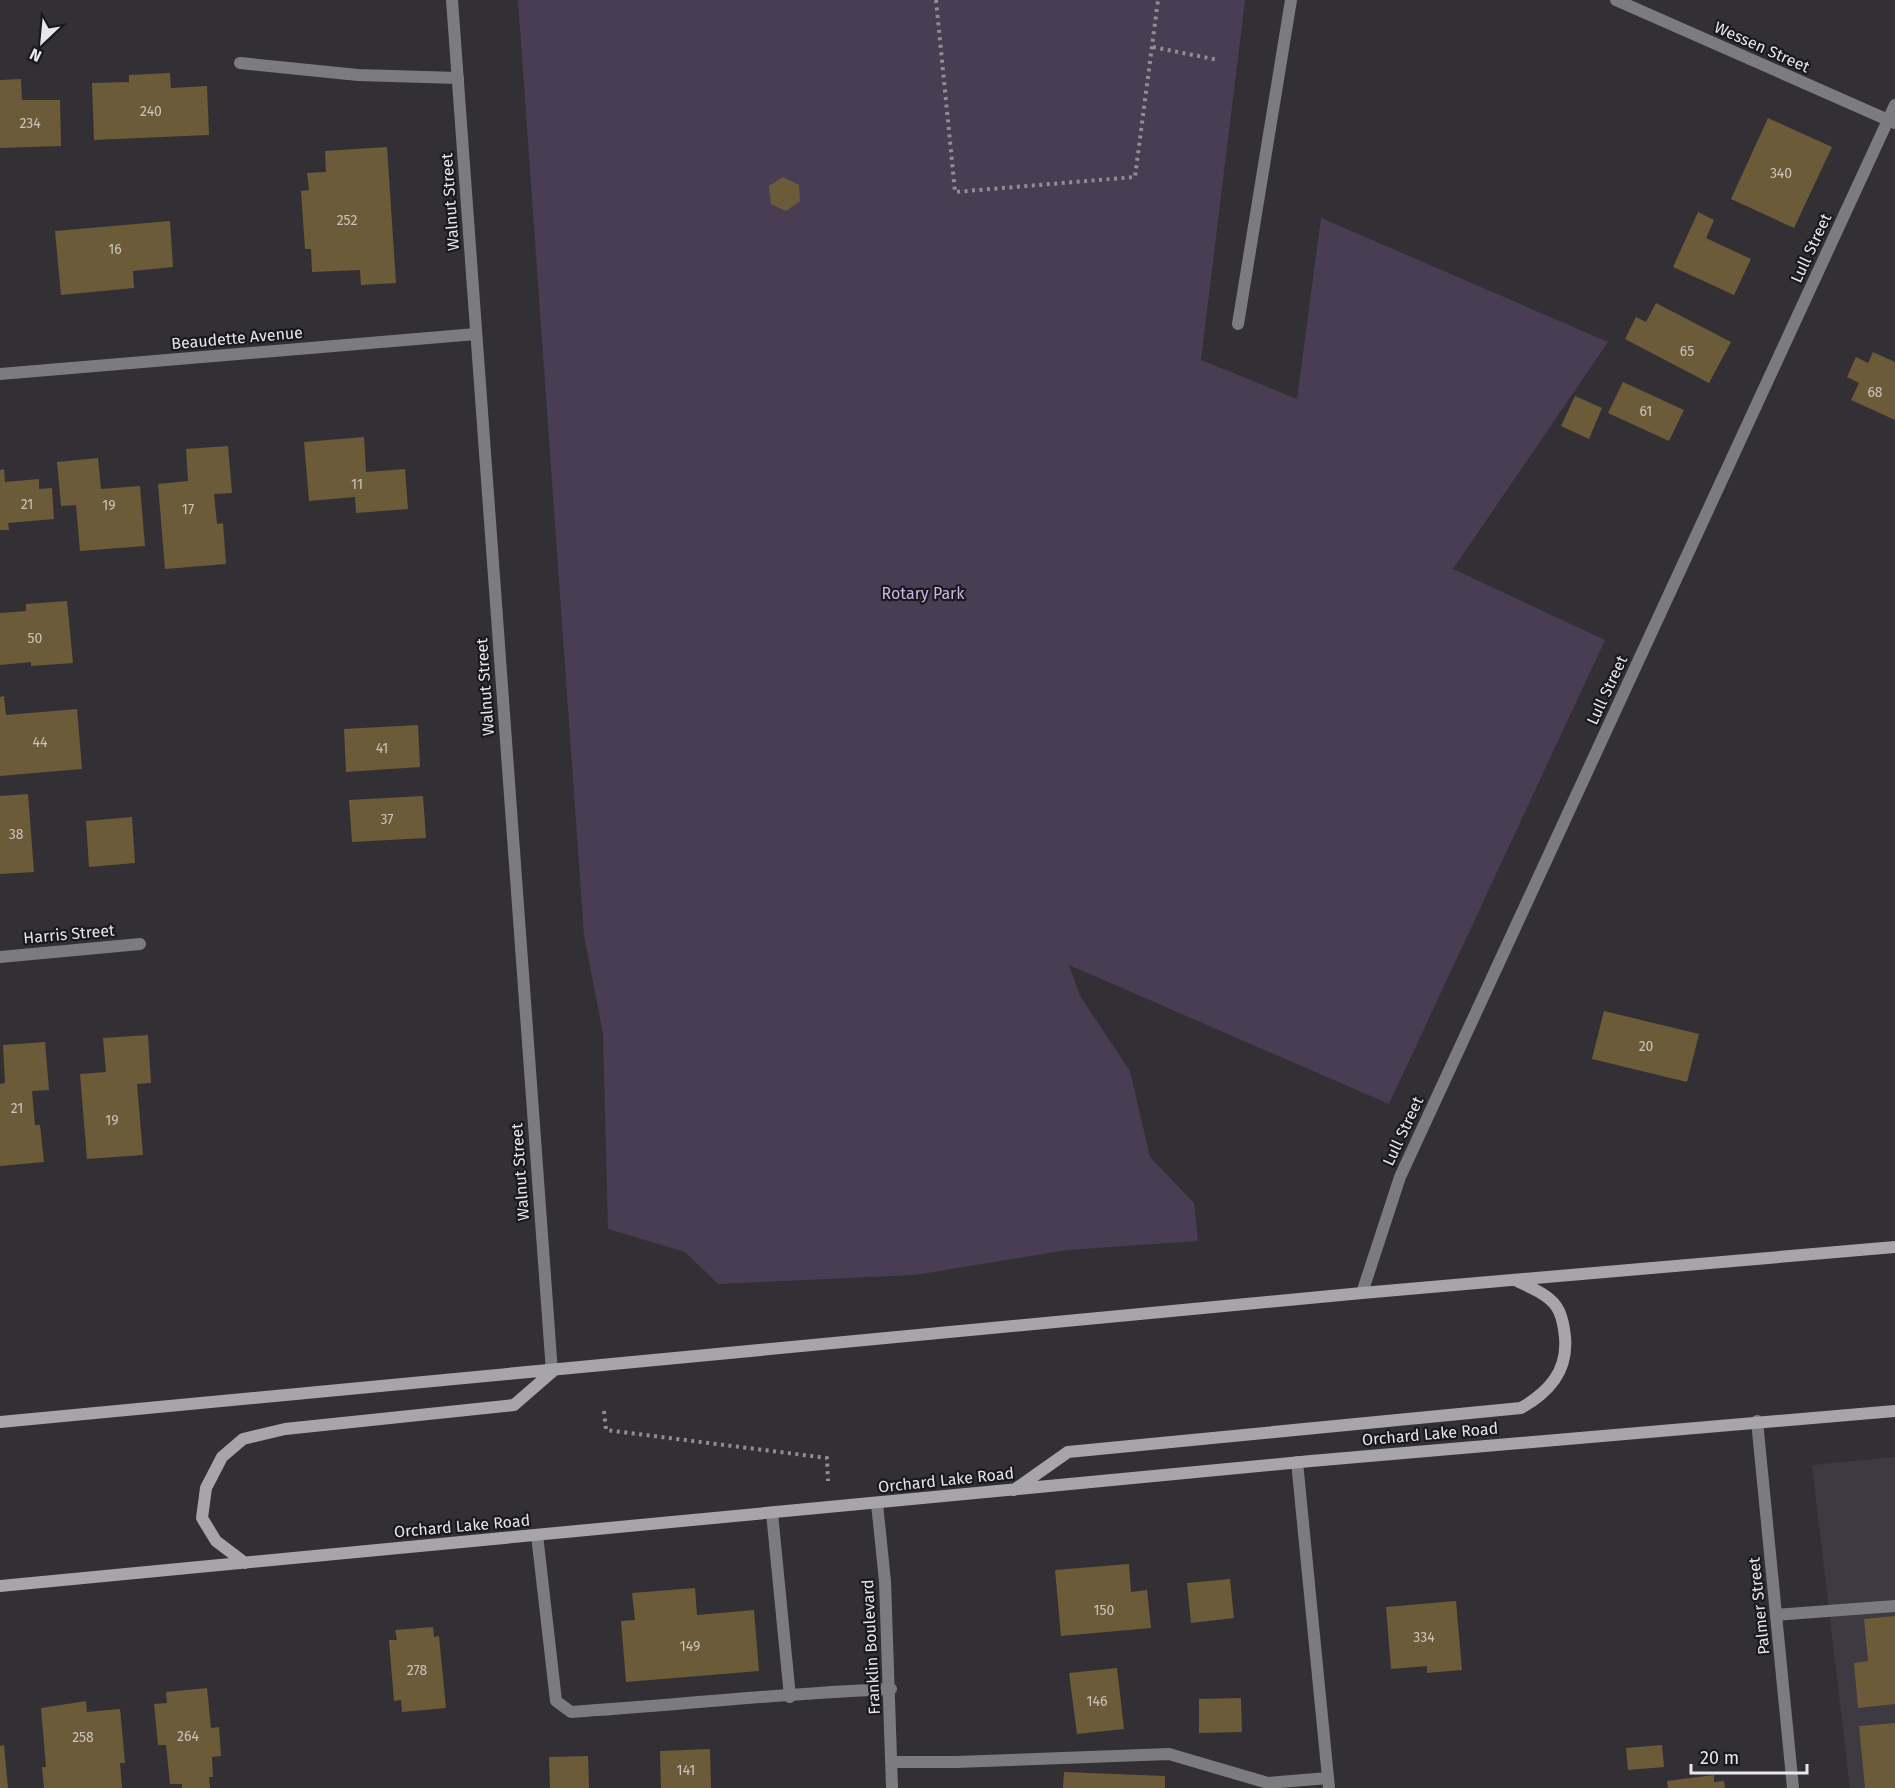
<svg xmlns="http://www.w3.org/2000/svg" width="1895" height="1788" viewBox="0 0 1895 1788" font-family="'Fira Sans',sans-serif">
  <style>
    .built { fill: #3e3a42 }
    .green { fill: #493d54 }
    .building { fill: #6c5b38 }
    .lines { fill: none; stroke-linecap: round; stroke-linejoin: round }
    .path { stroke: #8f8e91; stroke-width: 4; stroke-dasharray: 3 4.5; stroke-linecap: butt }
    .lane { stroke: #7c7b7d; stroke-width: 12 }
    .street { stroke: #7c7b7d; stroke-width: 12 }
    .secondary { stroke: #a7a5a8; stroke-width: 12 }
    .labels { text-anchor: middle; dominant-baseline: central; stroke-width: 4.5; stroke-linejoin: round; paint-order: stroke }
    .number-label { font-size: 14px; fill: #c8c3bd }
    .street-label { font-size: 16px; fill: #e7e6e9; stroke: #1a191b }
    .park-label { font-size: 16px; fill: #cfb2ec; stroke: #1a191b }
  </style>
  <rect width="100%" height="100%" fill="#323034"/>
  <!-- built -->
  <path class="built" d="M1895,1457V1788H1850L1812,1465Z"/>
  <!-- green -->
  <path class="green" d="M518,0H1245L1201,360L1297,399L1321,218L1608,342L1453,569L1605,640L1389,1104L1069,965L1080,996L1130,1071L1150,1157L1194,1203L1198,1241L1067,1250L915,1275L718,1284L685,1252L608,1229L603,1034L584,935Z"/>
  <!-- building -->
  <path class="building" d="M170,73L171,88L207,86L209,135L94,140L92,83L129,82V75Z
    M21,79L22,100H60L61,146L0,148V80Z
    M1768,118L1832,147L1794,228L1731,199Z
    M387,147L396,283L361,285L360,270L312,272L311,249H305L301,191L309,190L307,173L326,172L325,151Z
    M783,177L799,185L800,201L786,211L771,204L769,186Z
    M1698,212L1714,220L1706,238L1751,259L1734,295L1673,267Z
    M170,221L173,267L133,271L134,288L61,295L55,231Z
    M1656,303L1731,342L1709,383L1625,339L1636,317L1646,322Z
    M1873,352L1895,362V420L1851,400L1859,383L1847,377L1856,357L1868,363Z
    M1623,382L1684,410L1669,441L1608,413Z
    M1575,396L1602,408L1589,439L1561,426Z
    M364,437L366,472L405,469L408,509L356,513L355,497L309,501L304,442Z
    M228,446L232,493L214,494L217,524L223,523L226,564L165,569L158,484L188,481L186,449Z
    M98,458L101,489L140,486L145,546L80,551L76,505L61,506L57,462Z
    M4,469L5,482L39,479V489L52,488L54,519L8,523L9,530H0V470Z
    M67,601L73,663L31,666V662L0,665V613L26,611V604Z
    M4,696L6,715L77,709L82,769L0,776V697Z
    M418,725L420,767L346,772L344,729Z
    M28,794L34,872L0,874V796Z
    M423,796L426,838L352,842L349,800Z
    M132,817L135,863L89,867L86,821Z
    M1604,1011L1699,1034L1687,1082L1592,1059Z
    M148,1035L151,1083L137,1084L143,1155L87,1159L80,1074L106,1072L103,1038Z
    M45,1042L49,1090L32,1091L35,1125H40L44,1162L0,1166V1084L5,1083L3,1045Z
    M1129,1564L1131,1592L1147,1590L1151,1628L1061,1636L1055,1570Z
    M1230,1579L1234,1618L1191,1623L1187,1583Z
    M695,1588L697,1615L754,1610L759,1671L626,1682L621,1621L635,1620L632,1593Z
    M1456,1601L1462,1670L1427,1673V1666L1391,1669L1386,1607Z
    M1895,1616V1704L1858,1708L1854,1663L1868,1661L1864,1619Z
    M433,1627L434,1637L439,1636L446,1708L402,1712L401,1700L394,1701L389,1640H397L395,1630Z
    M1117,1668L1124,1729L1077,1734L1069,1673Z
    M207,1688L211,1728L219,1727L221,1756L212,1757L213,1777H209L210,1788H182V1784H170L166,1745H158L154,1704L167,1703L166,1692Z
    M1241,1698L1242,1732L1199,1733V1699Z
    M86,1701L87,1712L120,1709L125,1763H120L122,1788H44L42,1767H46L41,1708Z
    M1895,1723V1788H1865L1859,1726Z
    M4,1745L8,1788H0V1746Z
    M1662,1745L1664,1767L1628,1770L1626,1748Z
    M710,1749L711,1788H661L660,1751Z
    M588,1756L589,1788H550L549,1757Z
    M1064,1772L1165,1776V1788H1063Z
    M1714,1775V1782L1724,1781L1725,1788H1668L1667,1781Z"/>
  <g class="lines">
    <!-- path -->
    <path class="path" d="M936,0L955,192L1135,177L1158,0
      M1153,47L1218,60
      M604,1411L606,1430L827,1458L828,1481"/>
    <!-- lane -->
    <path class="lane" d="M240,63L358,75L458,78
      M1238,324L1291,0
      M1297,1462L1329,1788
      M772,1513L790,1697
      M537,1535L556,1701L571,1712C677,1705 784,1693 891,1689
      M1776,1615L1895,1606
      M892,1762H956L1169,1754L1268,1783L1328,1778"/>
    <!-- street -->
    <path class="street" d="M452,0L552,1372
      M1616,0L1895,123
      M0,374L476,334
      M0,957L140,944
      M1362,1293L1400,1177L1895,105
      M1757,1421L1793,1788
      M877,1504L885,1581L892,1788"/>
    <!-- secondary -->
    <path class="secondary" d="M0,1422L1362,1293L1895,1247
      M1014,1490L1068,1452L1521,1408C1549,1392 1568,1371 1565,1337C1564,1327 1562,1314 1556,1306C1548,1294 1529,1287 1517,1281
      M245,1563L216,1541L202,1518L206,1488L222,1457L243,1439L285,1429L514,1405L552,1372
      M0,1586L1311,1461L1895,1411"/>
  </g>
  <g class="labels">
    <!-- number labels -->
    <g class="number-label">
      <text x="151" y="111">240</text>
      <text x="30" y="123">234</text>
      <text x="1781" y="173">340</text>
      <text x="347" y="220">252</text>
      <text x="115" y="249">16</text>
      <text x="1687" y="351">65</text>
      <text x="1875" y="392">68</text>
      <text x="1646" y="411">61</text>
      <text x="357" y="484">11</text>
      <text x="27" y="504">21</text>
      <text x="109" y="505">19</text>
      <text x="188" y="509">17</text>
      <text x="35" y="638">50</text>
      <text x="40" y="742">44</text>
      <text x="382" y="748">41</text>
      <text x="387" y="819">37</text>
      <text x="16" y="834">38</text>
      <text x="1646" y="1046">20</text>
      <text x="17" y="1108">21</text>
      <text x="112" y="1120">19</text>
      <text x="1104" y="1610">150</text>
      <text x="1424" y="1637">334</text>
      <text x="690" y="1646">149</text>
      <text x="417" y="1670">278</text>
      <text x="1097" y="1701">146</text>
      <text x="188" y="1736">264</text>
      <text x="83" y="1737">258</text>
      <text x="686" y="1770">141</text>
    </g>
    <!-- street labels -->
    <g class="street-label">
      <text transform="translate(1762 47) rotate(24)">Wessen Street</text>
      <text transform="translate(450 202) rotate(-94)">Walnut Street</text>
      <text transform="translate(1811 248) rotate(-65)">Lull Street</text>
      <text transform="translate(237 338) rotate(-5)">Beaudette Avenue</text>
      <text transform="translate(485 687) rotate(-94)">Walnut Street</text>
      <text transform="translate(1607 690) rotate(-65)">Lull Street</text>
      <text transform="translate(69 934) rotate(-5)">Harris Street</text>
      <text transform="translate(1403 1131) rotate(-65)">Lull Street</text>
      <text transform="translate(520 1172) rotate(-94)">Walnut Street</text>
      <text transform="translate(1430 1434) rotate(-5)">Orchard Lake Road</text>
      <text transform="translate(946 1480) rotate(-6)">Orchard Lake Road</text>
      <text transform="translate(462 1526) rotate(-5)">Orchard Lake Road</text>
      <text transform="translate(1759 1606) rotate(-96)">Palmer Street</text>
      <text transform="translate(871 1647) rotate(-93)">Franklin Boulevard</text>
    </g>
    <!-- park labels -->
    <g class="park-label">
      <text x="923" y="593">Rotary Park</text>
    </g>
  </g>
  <!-- north arrow -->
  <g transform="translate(42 42) rotate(206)" stroke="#1a191b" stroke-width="4.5" paint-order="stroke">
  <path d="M0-4.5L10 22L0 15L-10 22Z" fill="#e7e6e9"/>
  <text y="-9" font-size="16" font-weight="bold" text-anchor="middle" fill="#e7e6e9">N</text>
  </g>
  <!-- scale -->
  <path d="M1691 1764v9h116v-9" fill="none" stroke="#e7e6e9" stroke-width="3"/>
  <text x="1700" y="1764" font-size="18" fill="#e7e6e9" stroke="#1a191b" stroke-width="4.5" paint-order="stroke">20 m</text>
</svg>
